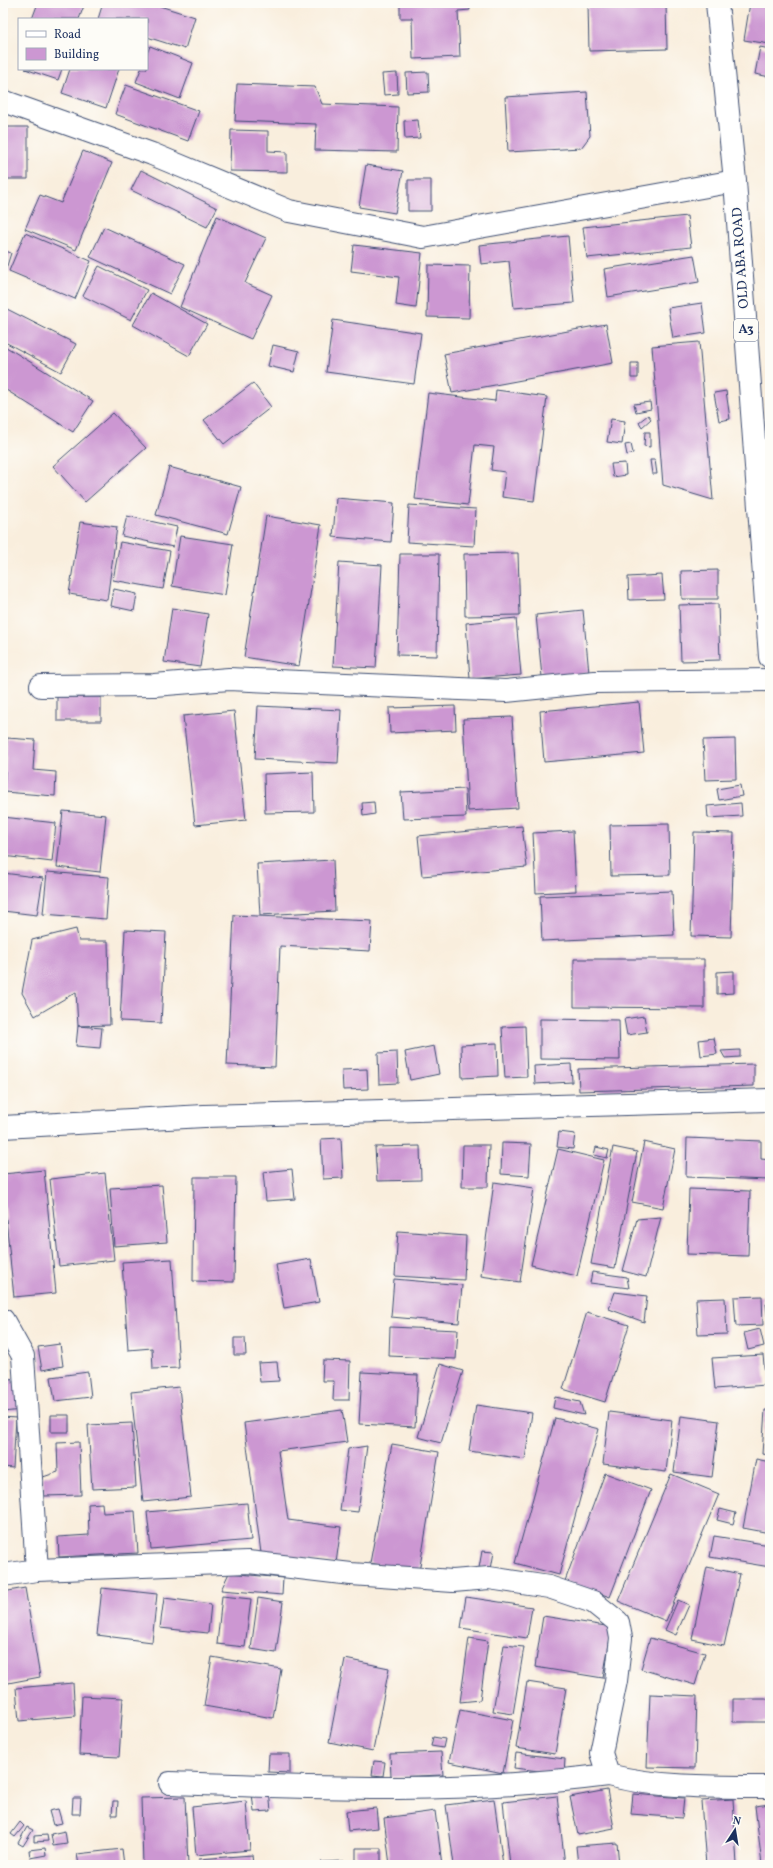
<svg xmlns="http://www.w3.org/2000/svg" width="773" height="1868" viewBox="0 0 773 1868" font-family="Vollkorn,serif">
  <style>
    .building { fill: #cc97d2 }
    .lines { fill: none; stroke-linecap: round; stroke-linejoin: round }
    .minor-casing { stroke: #3c4c71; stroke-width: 24 }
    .major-casing { stroke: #3c4c71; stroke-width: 24 }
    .minor { stroke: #fff; stroke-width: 22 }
    .major { stroke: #fff; stroke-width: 22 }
    .labels { text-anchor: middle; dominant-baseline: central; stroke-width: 3; stroke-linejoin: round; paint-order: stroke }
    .shield { fill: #fdfcf7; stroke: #5f6c8c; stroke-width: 1 }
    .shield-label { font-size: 13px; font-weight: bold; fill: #1b2f5e }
    .street-label { font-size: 14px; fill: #1b2f5e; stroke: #fdfcf7 }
  </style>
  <rect width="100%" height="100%" fill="#fdfcf7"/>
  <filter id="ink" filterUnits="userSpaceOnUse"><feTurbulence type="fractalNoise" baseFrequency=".025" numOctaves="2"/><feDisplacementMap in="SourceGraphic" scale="8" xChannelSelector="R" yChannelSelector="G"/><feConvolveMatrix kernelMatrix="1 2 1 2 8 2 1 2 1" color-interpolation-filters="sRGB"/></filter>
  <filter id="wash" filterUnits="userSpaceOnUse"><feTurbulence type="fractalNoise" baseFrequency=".012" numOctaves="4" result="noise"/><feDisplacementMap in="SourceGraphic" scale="16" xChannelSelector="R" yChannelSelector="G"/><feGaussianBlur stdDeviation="0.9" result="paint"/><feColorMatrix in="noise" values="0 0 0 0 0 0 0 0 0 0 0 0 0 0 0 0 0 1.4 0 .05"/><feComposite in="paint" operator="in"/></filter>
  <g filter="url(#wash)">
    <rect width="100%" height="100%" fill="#f9eedd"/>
    <g id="blocks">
      <!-- building -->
      <path class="building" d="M38,3H85L79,19H32Z
        M103,3H150L195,17L185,49L147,37V19H98Z
        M400,3H469L470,10L458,11L460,57L413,59L412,18H400Z
        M588,3H666L667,49L589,51Z
        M750,3H770V44L744,40Z
        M150,46L193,63L180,99L136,82L141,69H147V54Z
        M760,47L770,49V77L755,74Z
        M25,69H62L58,80Z
        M70,69H119L106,108L62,93Z
        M428,72L429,92L407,93L406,73Z
        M397,73L398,94L384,95L382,74Z
        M237,84L315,87L322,104L398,107L397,152L315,150L316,124L235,121Z
        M126,85L199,111L188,141L115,114Z
        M587,92L590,136L581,148L508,152L505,97Z
        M418,120L420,138L405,139L404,121Z
        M4,127H28V179H4Z
        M231,130L268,131V151L287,152V172L230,171Z
        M83,151L112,163L76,250L25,229L40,195L61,203Z
        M366,165L403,171L395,213L359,207Z
        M141,170L217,208L207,227L131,190Z
        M408,180H431V211H408Z
        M217,216L266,238L245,283L272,295L251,339L180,307Z
        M687,216L691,247L587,258L583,227Z
        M104,227L185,264L170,294L90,257Z
        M25,233L91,261L75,299L9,271Z
        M568,236L574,303L514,308L509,261L481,264L479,245Z
        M354,245L422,253L416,308L396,305L399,277L351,271Z
        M3,250L11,253L6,269H3Z
        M694,255L699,282L608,297L604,269Z
        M428,265L470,266L469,318L427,317Z
        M99,266L147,290L131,320L83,296Z
        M151,293L207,324L189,356L133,325Z
        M702,303L706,333L673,338L668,308Z
        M3,307L76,344L61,372L3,341Z
        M333,320L421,333L414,384L326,372Z
        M606,324L613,363L452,393L444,354Z
        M699,342L713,500L663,485L652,346Z
        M3,345L93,401L73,432L3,388Z
        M273,345L299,351L294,372L268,366Z
        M631,363H638V378H631Z
        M253,383L271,407L224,444L204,420Z
        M496,390L547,397L534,501L502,497L505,472L491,470L494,447L475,445L468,505L415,499L428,393L495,401Z
        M726,391L730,419L719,421L714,393Z
        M650,402L651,409L636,412L634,404Z
        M113,413L146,448L85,502L53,466Z
        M648,415L651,419L642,427L639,422Z
        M611,419L625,421L622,444L607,442Z
        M645,432H650V447L644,446Z
        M631,444L633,453L627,455L625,445Z
        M650,460H655L657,474H652Z
        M625,463L626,475L613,477L611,464Z
        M169,467L241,487L228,534L156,515Z
        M336,498L394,503L391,542L333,537Z
        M409,505L476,509L474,546L407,542Z
        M127,516L177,527L173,547L122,536Z
        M266,516L321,525L299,666L244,657Z
        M80,522L117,527L107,600L69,594Z
        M180,536L233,544L225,595L172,586Z
        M120,542L170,551L163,589L113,580Z
        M518,553L520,615L465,616L464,554Z
        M400,554H439L437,656L397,655Z
        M339,562L382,565L376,668L333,666Z
        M718,570V599H682L681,571Z
        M662,575L664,599L629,600L628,577Z
        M114,589L137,594L134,611L111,606Z
        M718,604L720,660L681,661L679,605Z
        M172,608L208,614L200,667L164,662Z
        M583,610L589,673L542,677L536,615Z
        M516,618L521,675L470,679L466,623Z
        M57,697H101V721H57Z
        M639,702L644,753L544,762L540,711Z
        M258,706L341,710L338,763L255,759Z
        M455,706L456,730L390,733L389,708Z
        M234,711L246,820L195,825L183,716Z
        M512,717L518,808L468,811L463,719Z
        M7,738L35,740L33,770L56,772L55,796L4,792Z
        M735,739L736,779L705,780L703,740Z
        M313,772L314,812L265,813L264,774Z
        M740,785L742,796L719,800L717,789Z
        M465,789L466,817L403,819L401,792Z
        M374,802L375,814L363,816L362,803Z
        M741,803L742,816L708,818L707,806Z
        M63,811L106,815L100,872L57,867Z
        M3,817L56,823L52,862L3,856Z
        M669,824L670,875L611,876L610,825Z
        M522,826L527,867L422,876L418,836Z
        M573,831L576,891L536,893L533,833Z
        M694,832L734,833L731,937L691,936Z
        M333,860L335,911L260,915L257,864Z
        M47,872L109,877L106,919L43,914Z
        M3,873L43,878L37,915L3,911Z
        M672,891L674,935L542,941L540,896Z
        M234,915L372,921L370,951L280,946L275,1067L227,1065Z
        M76,929L79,941H108L110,1025L78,1026L76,992L35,1016L22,993L32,940Z
        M125,930L166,932L161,1023L120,1021Z
        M574,959H704V1008L574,1007Z
        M734,971V993L717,994V972Z
        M644,1016L647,1032L627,1035L624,1019Z
        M540,1019L619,1020L620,1060L540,1059Z
        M78,1026L102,1028L100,1048L76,1046Z
        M525,1026L527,1077L505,1078L502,1027Z
        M714,1038L717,1054L701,1056L699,1040Z
        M497,1043L498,1076L462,1078L461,1045Z
        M434,1046L439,1074L410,1080L405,1052Z
        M740,1050V1057L725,1058L721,1051Z
        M397,1052L398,1083L379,1084L378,1053Z
        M571,1064L572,1082L535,1084L534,1066Z
        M754,1064V1086L579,1091L578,1069Z
        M367,1069L368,1089L343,1090L342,1070Z
        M559,1132L575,1134L573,1149L557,1147Z
        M341,1138L343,1178L323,1179L321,1139Z
        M687,1138L761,1141V1159L770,1160V1180L686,1177Z
        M644,1142L675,1149L663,1208L632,1202Z
        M502,1143L531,1144L529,1176L501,1174Z
        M463,1145H489L488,1187H462Z
        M420,1146L421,1180L377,1181L375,1147Z
        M596,1147L609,1150L607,1158L594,1155Z
        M613,1147L637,1152L615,1268L591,1264Z
        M558,1149L604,1160L577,1276L531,1265Z
        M292,1169L295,1199L266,1201L263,1172Z
        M44,1170L56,1293L14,1297L3,1190V1174Z
        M105,1173L114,1260L59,1266L50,1179Z
        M194,1177H236L234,1282L193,1281Z
        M494,1182L534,1188L520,1282L481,1276Z
        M162,1185L167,1242L114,1246L110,1188Z
        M689,1189L750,1191L748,1256L687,1254Z
        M661,1217L646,1277L623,1271L637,1219Z
        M398,1231L466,1236L464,1280L395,1276Z
        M172,1259L179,1368L153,1369L152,1348L128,1350L122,1262Z
        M311,1259L319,1302L284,1308L276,1265Z
        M592,1272L627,1277L629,1288L590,1283Z
        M394,1279L462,1285L459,1323L391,1317Z
        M615,1292L647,1296L644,1322L609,1309Z
        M762,1296L763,1325L736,1326L734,1297Z
        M725,1298L727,1334L698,1335L696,1299Z
        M766,1304H770V1330H769Z
        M587,1312L629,1325L605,1402L563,1389Z
        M390,1327L458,1330L456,1359L389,1356Z
        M760,1329L764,1346L748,1350L744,1333Z
        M234,1338H245L246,1355H234Z
        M60,1344L63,1366L42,1370L38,1347Z
        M763,1355L766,1385L715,1389L712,1358Z
        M323,1360L350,1361L349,1400H333L334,1381H322Z
        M277,1362L279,1381L260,1382L258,1363Z
        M440,1364L463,1371L441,1443L418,1437Z
        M88,1372L91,1397L55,1401L51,1377Z
        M362,1372L418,1375L415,1427L359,1424Z
        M17,1378L21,1410L3,1412V1380Z
        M179,1387L191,1497L143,1502L131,1392Z
        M555,1397L580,1402L584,1415L553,1408Z
        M476,1405L532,1413L525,1459L469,1451Z
        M342,1410L347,1442L278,1451L288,1520L341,1527L336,1563L261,1553L244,1423Z
        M765,1410H770V1455L762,1454Z
        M609,1412L672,1420L666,1472L603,1464Z
        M51,1415H69V1432H51Z
        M681,1416L719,1421L712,1477L674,1472Z
        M3,1417L16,1418L13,1468L3,1467Z
        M555,1418L599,1429L559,1575L515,1563Z
        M132,1423L136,1487L92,1489L88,1425Z
        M79,1442L81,1495L44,1496L43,1477L58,1472L57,1443Z
        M392,1444L439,1452L419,1572L370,1563Z
        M367,1446L358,1512L340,1510L348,1449Z
        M756,1459L770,1462V1533L743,1528Z
        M605,1473L651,1490L610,1597L565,1581Z
        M671,1474L719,1494L666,1621L618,1601Z
        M102,1503L103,1513L135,1511L138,1553L59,1557L58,1537L89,1535L88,1504Z
        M247,1503L251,1540L151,1549L147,1512Z
        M720,1509L736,1513L733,1524L717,1520Z
        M714,1536L770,1545V1567L710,1557Z
        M482,1551L494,1552L491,1569L479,1568Z
        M707,1567L740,1574L724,1646L692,1639Z
        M229,1573L283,1578L282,1595L221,1590Z
        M25,1588L40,1677L3,1684V1592Z
        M102,1588L157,1594L152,1642L97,1635Z
        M222,1596L251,1599L245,1647L217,1644Z
        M466,1597L532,1607L527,1638L461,1628Z
        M164,1598L211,1604L208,1633L160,1628Z
        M258,1598L283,1602L276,1653L251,1649Z
        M678,1600L689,1605L676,1635L665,1630Z
        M543,1616L612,1627L603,1678L535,1667Z
        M469,1638L488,1641L480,1700L460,1702Z
        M650,1638L705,1653L695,1685L641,1669Z
        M504,1645L524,1647L513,1714L493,1711Z
        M212,1657L281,1669L273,1718L204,1706Z
        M345,1659L389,1668L373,1751L329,1742Z
        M527,1682L566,1688L555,1754L516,1748Z
        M73,1683L75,1716L19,1721L16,1688Z
        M650,1694L697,1696L695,1768L647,1767Z
        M82,1696L123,1698L119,1757L79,1755Z
        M733,1699H770V1722H733Z
        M460,1710L513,1720L503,1773L449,1762Z
        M433,1737L445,1739L443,1748L431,1746Z
        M441,1752L443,1775L391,1777L390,1754Z
        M516,1753L565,1759L564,1774L514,1768Z
        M269,1754H290V1773L268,1772Z
        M374,1761L385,1762L383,1776L372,1775Z
        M607,1790L614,1828L578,1835L570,1797Z
        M269,1791L271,1811L254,1812L252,1793Z
        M633,1794L684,1798L682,1818L631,1814Z
        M557,1796L565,1865H510L503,1802Z
        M185,1797L188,1865H143L141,1798Z
        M73,1798H81L80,1814H72Z
        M494,1799L503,1865H454L446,1805Z
        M733,1799L737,1865H706L701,1801Z
        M113,1801H118L117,1815H112Z
        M246,1801L250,1850L196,1855L192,1807Z
        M770,1804V1865H762L755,1806Z
        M376,1808L378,1828L348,1831L346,1811Z
        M58,1809L62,1823L53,1825L49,1811Z
        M435,1811L442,1865H390L384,1818Z
        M20,1822L24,1826L15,1837L11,1834Z
        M27,1827L33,1830L23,1846L18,1843Z
        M65,1831L67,1844L53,1846L51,1834Z
        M47,1835L48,1841L34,1842V1836Z
        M617,1843L619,1865H578L576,1846Z
        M45,1848L46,1855L30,1858L29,1850Z
        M356,1848H381V1865H356Z
        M122,1849L124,1865H79L77,1854Z
        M252,1855L253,1865H200L199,1859Z
        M344,1861V1865H321V1862Z
        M653,1861V1865H637V1862Z"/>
    </g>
  </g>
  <g filter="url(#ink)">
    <use href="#blocks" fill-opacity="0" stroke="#3c4c71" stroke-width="1"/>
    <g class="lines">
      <defs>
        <path id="minor" d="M3,101L152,154L289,211L423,237L735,181
          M41,686L154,685L229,679L506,691L595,682L770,680
          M3,1127L204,1116L770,1100
          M3,1320L23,1356L37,1570L3,1575
          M37,1570L248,1562L351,1574L453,1581L489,1578L549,1587L593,1602L618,1622L621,1638L616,1681L601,1753L608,1775C658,1788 718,1787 770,1787
          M170,1783C316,1788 463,1794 608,1775"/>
        <path id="major" d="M717,3L735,181L770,657"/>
      </defs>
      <!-- minor casing -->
      <use href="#minor" class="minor-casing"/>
      <!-- major casing -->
      <use href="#major" class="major-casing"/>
      <!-- minor -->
      <use href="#minor" class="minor"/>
      <!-- major -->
      <use href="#major" class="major"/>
    </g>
  </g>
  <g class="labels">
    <!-- shield labels -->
    <rect class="shield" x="734" y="319" width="24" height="22" rx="3"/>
    <g class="shield-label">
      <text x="746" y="330">A3</text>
    </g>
    <!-- street labels -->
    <g class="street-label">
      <text transform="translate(741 258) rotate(-94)">OLD ABA ROAD</text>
    </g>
  </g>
  <!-- margin -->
  <rect width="773" height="1868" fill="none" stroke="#fdfcf7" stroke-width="16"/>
  <!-- legend -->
  <rect x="18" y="18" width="130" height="52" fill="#fdfcf7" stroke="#a3aaba"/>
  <rect x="26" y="31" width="20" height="6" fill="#ffffff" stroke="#a3aaba"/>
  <text x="54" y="38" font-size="12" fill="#1b2f5e">Road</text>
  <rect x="26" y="48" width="20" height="12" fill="#cc97d2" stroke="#a3aaba"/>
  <text x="54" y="58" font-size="12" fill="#1b2f5e">Building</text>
  <!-- north arrow -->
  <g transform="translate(735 1830) rotate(12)" stroke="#fdfcf7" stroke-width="3" paint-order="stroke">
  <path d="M0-3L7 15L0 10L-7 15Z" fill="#1b2f5e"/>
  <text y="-6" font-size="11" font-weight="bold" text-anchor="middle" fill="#1b2f5e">N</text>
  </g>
</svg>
